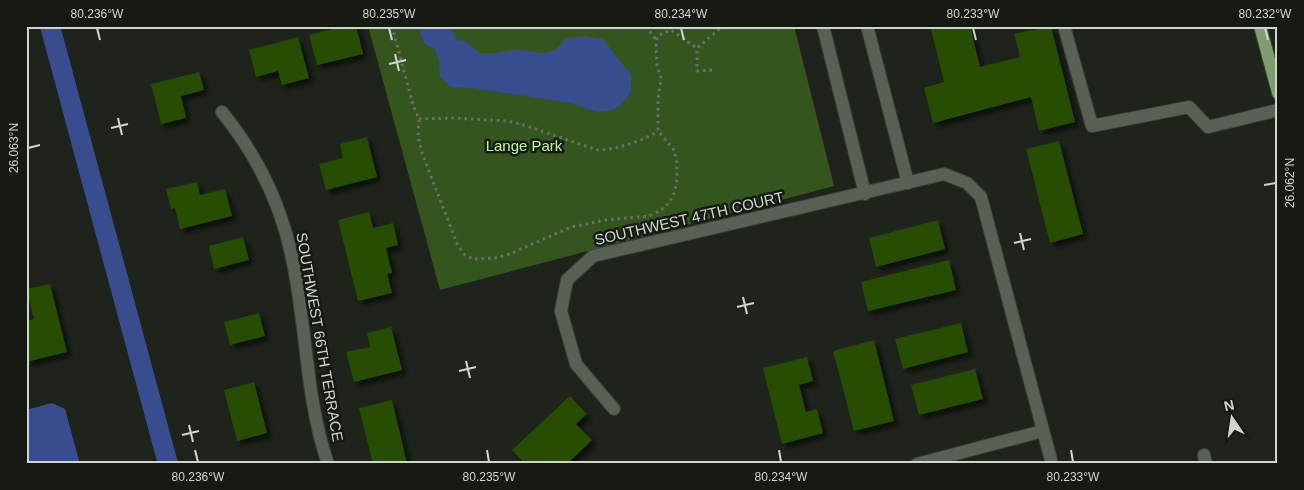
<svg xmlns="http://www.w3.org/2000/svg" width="1304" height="490" viewBox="0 0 1304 490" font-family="Arial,sans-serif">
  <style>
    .green { fill: #35551f }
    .water { fill: #394c8d }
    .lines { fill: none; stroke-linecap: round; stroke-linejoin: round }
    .canal { stroke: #394c8d; stroke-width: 20 }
    .building { fill: #264d00; filter: url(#shadow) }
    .minor-casing { stroke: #3c413a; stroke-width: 14 }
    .major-casing { stroke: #3c413a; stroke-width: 14 }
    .path { stroke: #6a6f68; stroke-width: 3; stroke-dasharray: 2.5 4; stroke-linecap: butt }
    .minor { stroke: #596056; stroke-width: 12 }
    .major { stroke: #7f9d6e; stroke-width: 12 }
    .ticks { fill: none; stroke: #d1d5cf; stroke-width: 2 }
    .labels { text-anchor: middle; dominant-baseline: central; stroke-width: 5; stroke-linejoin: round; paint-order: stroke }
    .park-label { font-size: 15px; fill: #bbf897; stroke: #151b12 }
    .street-label { font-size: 15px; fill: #d1d5cf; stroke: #151b12 }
    .neatline { fill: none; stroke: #d1d5cf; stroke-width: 2 }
    .ticks-label { font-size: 12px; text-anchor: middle; fill: #d1d5cf }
  </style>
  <defs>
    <filter id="shadow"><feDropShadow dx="4.5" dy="4.5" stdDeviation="2.5" flood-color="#0009"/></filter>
  </defs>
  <rect width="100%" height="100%" fill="#1e241b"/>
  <!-- green -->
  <path class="green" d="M368,26H794L834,186L440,290Z"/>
  <!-- water -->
  <path class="water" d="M421,26H449L457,40L465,41L480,53H495L516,49L542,53L555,50L566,38L584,36L603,39L631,75V91L622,104L613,110L597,112L571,103L473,88L451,87L440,77L439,61L435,49L425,44L419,31Z
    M52,403L65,409L80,464H26V410Z"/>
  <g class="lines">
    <!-- canal -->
    <path class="canal" d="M50,26L168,464"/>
  </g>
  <!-- building -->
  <path class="building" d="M344,26H356L363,54L317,65L309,35Z
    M930,26H970L980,67L1020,57L1014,34L1051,26L1075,122L1039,131L1031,97L933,123L924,88L944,82Z
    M298,37L309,78L282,85L278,71L256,77L249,50Z
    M199,72L204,90L181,96L186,118L161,124L151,84Z
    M367,137L377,177L326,190L319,164L343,158L340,144Z
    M1059,141L1083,234L1050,243L1026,149Z
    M197,182L200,195L225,189L232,216L180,229L175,208L171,209L166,189Z
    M369,212L373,228L393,223L398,245L386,248L392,273L387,274L392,293L358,301L338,220Z
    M938,220L945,249L876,267L869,238Z
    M243,237L249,260L214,269L209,246Z
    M949,260L956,290L868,311L861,282Z
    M50,284L67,352L26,362V321L34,319L26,289Z
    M259,313L265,336L230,345L224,322Z
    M961,323L968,352L903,369L895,339Z
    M391,327L402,370L354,382L346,352L370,347L367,333Z
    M874,340L894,421L854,431L833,351Z
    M807,357L813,381L799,385L806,412L817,409L823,433L782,444L763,368Z
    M975,369L983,399L919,415L911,385Z
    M254,382L267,433L237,441L224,390Z
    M570,396L587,414L576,424L592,440L567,464H525L512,450Z
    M392,400L407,464H373L359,408Z"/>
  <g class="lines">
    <defs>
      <path id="minor" d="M823,26L865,194
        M867,26L908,183
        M1064,26L1092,126L1189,107L1208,127L1278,110
        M222,112C256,154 281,204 292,258C307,326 305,397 328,464
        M614,409L576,364L561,311L567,280L593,256L944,174L967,183L981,197L1052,464
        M1204,455L1206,464
        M917,464L1043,431"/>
      <path id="major" d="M1260,26L1278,93"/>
    </defs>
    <!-- minor casing -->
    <use href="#minor" class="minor-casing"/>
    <!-- major casing -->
    <use href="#major" class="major-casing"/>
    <!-- path -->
    <path class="path" d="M392,26L413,105L419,119L418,136L422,153L458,246L465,255L473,259L495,258L510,254L571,227L606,220L649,216L661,210L670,202L675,191L677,177V163L674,150L658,131V100L661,78L657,65L656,40L659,35L671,30L697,48
      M646,26L656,40
      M712,70L697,71V48L723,26
      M419,119L455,118L508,121L527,126L597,150C615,150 643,141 658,131"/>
    <!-- minor -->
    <use href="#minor" class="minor"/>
    <!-- major -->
    <use href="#major" class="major"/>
  </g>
  <!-- ticks -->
  <path class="ticks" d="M97,28L100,40M389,28L392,40M681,28L684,40M973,28L976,40M1265,28L1268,40M395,54L399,71M389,64L406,60M118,118L122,135M111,128L128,124M28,148L40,145M1264,185L1276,183M1020,233L1024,250M1014,243L1031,239M743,297L747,314M737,307L754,303M466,361L470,378M459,371L476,367M189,425L193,442M182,435L199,431M195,450L198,462M487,450L489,462M779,450L781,462M1071,450L1073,462"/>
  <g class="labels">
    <!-- park labels -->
    <g class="park-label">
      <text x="524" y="145">Lange Park</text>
    </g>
    <!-- street labels -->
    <g class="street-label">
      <text transform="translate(689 218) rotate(-13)">SOUTHWEST 47TH COURT</text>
      <text transform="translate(320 337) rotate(80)">SOUTHWEST 66TH TERRACE</text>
    </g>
  </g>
  <!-- border -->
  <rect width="1304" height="490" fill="none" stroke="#151b12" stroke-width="55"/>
  <!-- north arrow -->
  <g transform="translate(1232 418) rotate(347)" stroke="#151b12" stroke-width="4" paint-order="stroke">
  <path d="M0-4L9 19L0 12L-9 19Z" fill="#d1d5cf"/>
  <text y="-8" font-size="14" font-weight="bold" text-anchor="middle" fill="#d1d5cf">N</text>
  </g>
  <rect x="28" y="28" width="1248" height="434" class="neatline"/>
  <g class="ticks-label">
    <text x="97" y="18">80.236°W</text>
    <text x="389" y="18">80.235°W</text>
    <text x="681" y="18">80.234°W</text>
    <text x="973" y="18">80.233°W</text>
    <text x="1265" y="18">80.232°W</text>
    <text transform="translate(14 148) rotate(-90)" y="4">26.063°N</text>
    <text transform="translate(1290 183) rotate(-90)" y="4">26.062°N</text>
    <text x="198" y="481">80.236°W</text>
    <text x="489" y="481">80.235°W</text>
    <text x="781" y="481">80.234°W</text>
    <text x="1073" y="481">80.233°W</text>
  </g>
</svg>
